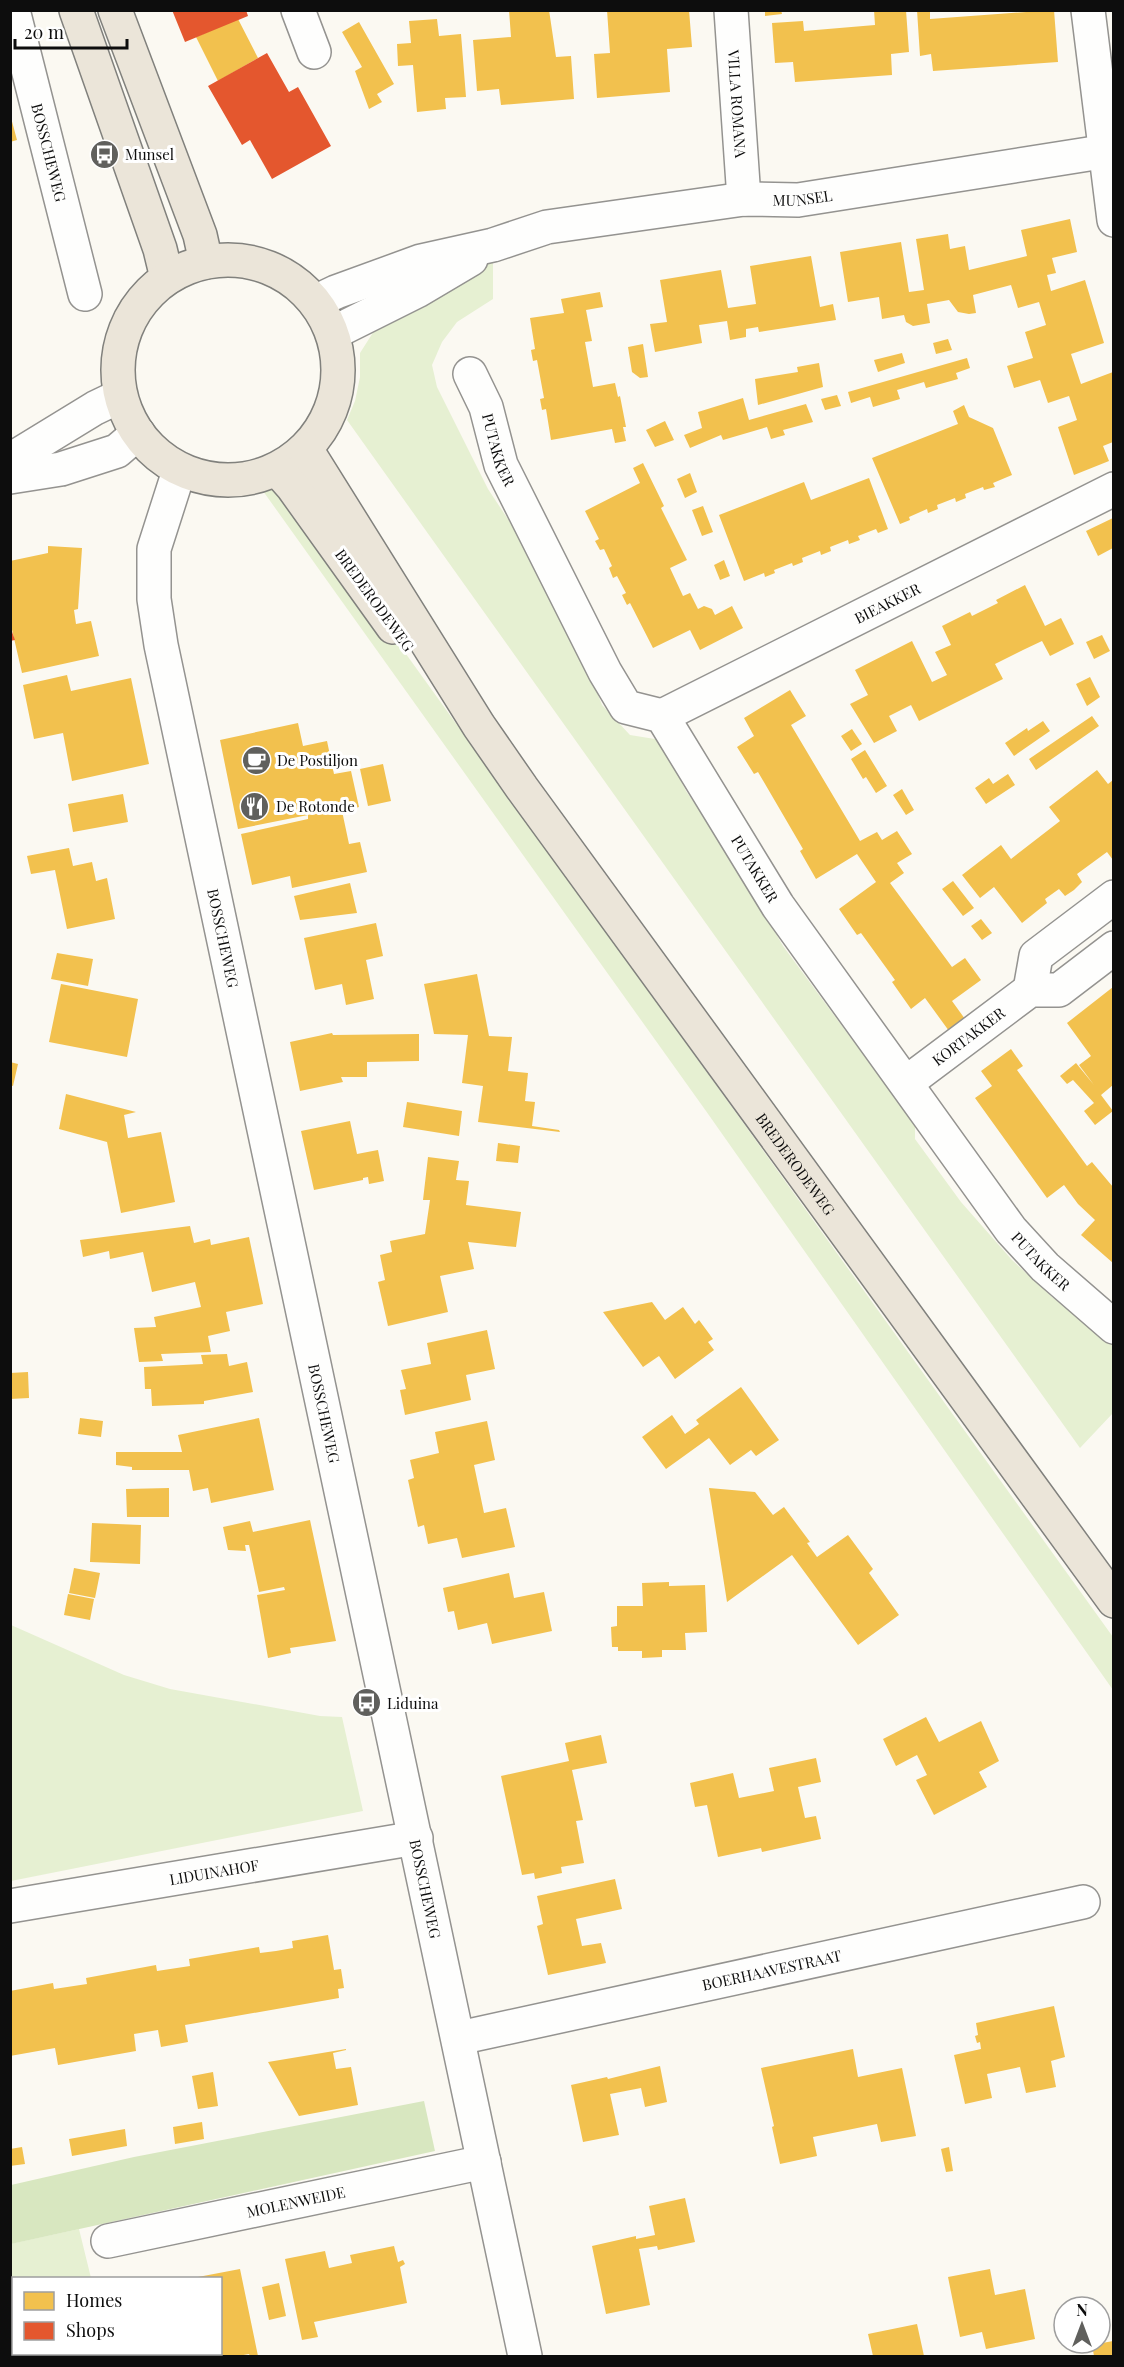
<svg xmlns="http://www.w3.org/2000/svg" width="1124" height="2367" viewBox="0 0 1124 2367" font-family="'Playfair Display',serif">
  <style>
    .green { fill: #e6f0d2 }
    .forest { fill: #d8e7c0 }
    .homes { fill: #f2c14e }
    .shops { fill: #e4572e }
    .lines { fill: none; stroke-linecap: round; stroke-linejoin: round }
    .minor-casing { stroke: #949390; stroke-width: 36 }
    .major-casing { stroke: #81817d; stroke-width: 36 }
    .minor { stroke: #fefefd; stroke-width: 33 }
    .major { stroke: #ebe5d9; stroke-width: 33 }
    .labels { text-anchor: middle; dominant-baseline: central; stroke-width: 6; stroke-linejoin: round; paint-order: stroke }
    .street-label { font-size: 15px; fill: #0d0d0d; stroke: #fff }
    .poi-label { font-size: 15px; fill: #0d0d0d; stroke: #fff; text-anchor: start }
  </style>
  <rect width="100%" height="100%" fill="#fbf9f2"/>
  <!-- green -->
  <path class="green" d="M493,262V299L457,322L442,342L432,365L437,387L488,489L523,542L587,649L595,687L602,705L630,735L661,740L686,791L730,854L783,946L890,1091L915,1121V1139L961,1202L1012,1260L1052,1297L1113,1345V1413L1080,1448L347,420L355,401L360,377V353L374,331L473,270Z
    M283,483L1113,1637V1690L706,1111L263,491Z
    M11,1625L124,1675L170,1689L320,1716L342,1717L363,1811L11,1881Z
    M79,2229L91,2278H14V2354H108L109,2356H11L10,2244Z"/>
  <!-- forest -->
  <path class="forest" d="M424,2101L435,2151L11,2244V2185L134,2157Z"/>
  <!-- homes -->
  <path class="homes" d="M509,10H549L556,57L571,56L574,99L501,105L499,89L477,91L473,40L511,37Z
    M607,10H689L692,47L667,49L670,92L597,98L594,54L610,53Z
    M765,10H781L782,14L765,16Z
    M874,10H906L909,52L891,54L892,75L795,82L793,62L775,63L772,23L803,21L804,31L875,25Z
    M917,10H930V19L1054,10L1058,62L933,71L931,54L920,56Z
    M238,19L258,58L218,81L196,37Z
    M437,19L439,36L461,34L466,97L445,98L446,109L417,112L413,65L398,66L397,44L411,43L409,21Z
    M359,22L394,84L377,94L382,102L369,109L355,71L362,67L342,32Z
    M10,114L17,140L10,142Z
    M1070,219L1077,252L1052,258L1056,273L1047,275L1051,291L1085,280L1104,343L1071,354L1081,384L1113,372V442L1103,446L1109,461L1074,475L1058,427L1077,420L1069,396L1048,403L1040,380L1014,388L1007,366L1033,358L1025,332L1046,325L1039,302L1018,308L1011,285L973,295L976,313L969,314L958,312L949,300L927,304L930,323L913,326L906,322L904,315L882,319L879,297L848,302L840,252L901,242L909,292L924,290L916,239L948,234L950,249L965,246L969,270L1027,256L1021,230Z
    M811,256L820,307L833,304L836,320L759,332L758,327L746,329V337L730,340L727,321L699,325L702,343L655,352L650,324L667,322L660,280L721,270L728,308L756,304L750,266Z
    M600,292L603,307L586,310L592,341L585,342L593,387L615,383L618,397L620,396L626,427H623L626,441L615,443L612,429L551,440L546,409L542,410L540,399L544,398L537,360L533,361L531,350L535,349L530,318L564,313L561,299Z
    M948,339L952,350L936,354L933,343Z
    M643,344L648,377L640,378L632,372L628,347Z
    M902,353L905,363L878,372L874,360Z
    M967,358L970,368L956,373L958,379L926,388L924,382L897,390L900,399L873,407L870,397L851,403L848,392Z
    M819,363L823,387L758,405L755,379L798,372L797,367Z
    M837,395L841,406L825,410L821,399Z
    M743,398L749,420L806,404L813,422L783,430L785,435L771,439L767,427L723,440L721,435L690,448L684,435L702,428L698,412Z
    M964,405L969,417L993,428L1012,475L993,483L995,487L984,490L983,487L965,494L966,498L956,502L955,498L937,505L938,509L928,513L927,509L909,517L910,520L900,524L872,458L958,424L953,411Z
    M665,421L674,440L655,447L646,430Z
    M643,463L664,506L661,508L687,560L670,568L683,596L690,593L698,609L704,606L712,609L715,615L732,606L743,628L700,650L690,630L653,648L630,603L627,605L622,595L626,593L617,576L613,578L609,568L612,566L604,549L600,550L595,541L599,539L585,511L640,483L633,468Z
    M690,473L697,492L685,498L677,479Z
    M869,478L888,529L878,533L876,529L858,536L860,540L849,544L848,540L830,547L831,551L821,555L820,551L802,558L803,562L793,566L792,563L774,570L775,573L765,577L764,573L744,581L719,515L804,482L811,500Z
    M703,506L713,532L702,536L692,510Z
    M1113,518V548L1098,556L1086,531Z
    M48,546L82,548L78,609L74,610L76,624L91,621L99,656L22,673L10,621V561L48,553Z
    M724,560L730,576L720,580L714,565Z
    M1025,585L1045,626L1061,618L1074,644L1050,656L1042,641L1023,650L995,664L1003,679L919,721L911,705L889,716L897,731L874,743L850,704L868,695L855,670L912,641L932,682L947,675L935,652L951,645L942,626L970,612L972,616L998,603L996,600Z
    M1102,635L1110,651L1094,659L1086,642Z
    M67,675L71,691L131,678L149,764L72,781L63,733L34,739L23,685Z
    M1090,677L1100,697L1087,706L1076,684Z
    M790,690L806,716L791,725L860,841L877,832L882,840L897,831L912,854L897,863L904,873L890,883L952,967L965,958L981,980L952,1001L965,1019L949,1031L925,998L911,1009L892,982L895,980L861,933L857,935L839,909L876,882L857,854L816,879L800,851L803,849L758,772L754,774L737,747L754,736L744,718Z
    M1092,716L1099,726L1036,770L1029,759Z
    M1043,721L1050,731L1014,756L1005,743L1027,728L1028,731Z
    M298,723L303,746L327,741L334,774L351,771L359,807L342,811L349,844L360,842L367,872L292,888L290,876L252,885L241,834L308,819V815L238,829L220,740Z
    M852,729L862,744L851,751L841,736Z
    M865,750L887,786L876,793L866,777L863,779L851,759Z
    M383,764L391,801L368,806L360,769Z
    M1097,770L1108,784L1113,780V860L1107,852L1077,874L1082,882L1074,890L1065,896L1059,889L1045,899L1047,903L1022,923L994,887L980,898L962,875L1001,845L1011,859L1060,821L1049,807Z
    M1008,774L1015,785L986,804L975,788L989,778L993,784Z
    M902,789L914,810L906,815L893,795Z
    M123,794L128,822L73,832L68,804Z
    M69,848L73,866L92,862L96,881L107,878L115,919L67,929L55,870L31,874L27,856Z
    M953,881L974,908L963,916L942,889Z
    M350,883L357,913L300,920L294,896Z
    M981,919L992,933L982,940L971,926Z
    M376,923L383,956L366,960L374,999L346,1005L342,984L315,990L304,938Z
    M57,953L93,959L88,986L51,979Z
    M477,974L489,1036L512,1037L508,1071L528,1073L525,1101L535,1102L532,1126L559,1130L560,1132L478,1122L483,1086L462,1083L468,1035L434,1034L424,984Z
    M61,984L138,999L127,1057L49,1042Z
    M1113,987V1085L1101,1095L1113,1111L1095,1125L1084,1111L1094,1103L1073,1080L1067,1084L1060,1076L1076,1063L1094,1085L1079,1065L1091,1056L1067,1023Z
    M332,1033L333,1035L419,1034V1061L367,1062V1077H341L343,1082L300,1091L290,1042Z
    M1011,1049L1023,1066L1017,1070L1087,1166L1092,1162L1113,1187V1263L1081,1235L1095,1220L1078,1204L1064,1185L1047,1198L975,1098L992,1086L981,1071Z
    M10,1062L18,1064L13,1086L10,1085Z
    M66,1094L136,1112L124,1115L128,1138L161,1132L175,1202L121,1213L107,1142L59,1129Z
    M407,1102L462,1111L459,1136L403,1127Z
    M350,1121L357,1154L378,1150L384,1181L369,1184L368,1177L363,1178V1180L314,1190L301,1131Z
    M498,1143L520,1146L518,1163L496,1161Z
    M428,1157L459,1161L456,1180L469,1181L466,1205L521,1212L516,1247L468,1242L474,1269L440,1276L448,1312L388,1326L378,1282L385,1280L380,1255L392,1252L390,1241L425,1234L430,1200H423Z
    M190,1226L194,1243L210,1239L211,1245L249,1237L263,1304L226,1312L230,1331L208,1336L211,1352L161,1354L163,1361L139,1362L134,1328L156,1327L154,1317L201,1307L195,1282L152,1292L143,1252L110,1259L109,1251L83,1257L80,1240Z
    M652,1302L665,1320L683,1307L695,1324L699,1320L713,1339L708,1342L714,1350L675,1379L659,1356L643,1367L603,1312Z
    M487,1330L495,1369L466,1375L471,1400L405,1415L400,1390L406,1389L401,1370L431,1364L427,1343Z
    M227,1354L229,1366L247,1362L253,1392L204,1401V1404L152,1406L151,1389H145L144,1367L203,1364L201,1355Z
    M28,1372L29,1398L10,1399V1373Z
    M741,1387L779,1440L756,1456L751,1450L730,1465L709,1438L666,1469L642,1437L672,1415L685,1434L699,1424L696,1420Z
    M80,1418L103,1421L101,1437L78,1434Z
    M259,1418L274,1490L211,1503L208,1488L193,1491L189,1470H132V1467L116,1465V1452H182L178,1435Z
    M487,1421L495,1460L474,1465L484,1513L506,1508L515,1547L462,1558L457,1538L428,1544L424,1525L418,1527L408,1480L414,1478L410,1460L439,1453L435,1432Z
    M169,1488V1517H127L126,1489Z
    M709,1488L755,1492L773,1515L784,1507L810,1542L807,1543L817,1557L848,1535L873,1569L869,1573L899,1615L858,1645L792,1555L727,1602Z
    M310,1520L336,1641L290,1648L291,1653L268,1658L257,1595L285,1590L284,1587L259,1592L249,1545H245L246,1551L228,1550L223,1527L250,1521L253,1532Z
    M92,1523L141,1525L140,1564L90,1562Z
    M74,1568L100,1573L95,1598L69,1593Z
    M509,1573L514,1598L544,1592L552,1631L492,1644L487,1623L458,1630L454,1611L448,1612L443,1588Z
    M669,1582V1586L705,1585L707,1632L685,1633L686,1650H662V1657L642,1658V1651H618V1647H612L611,1627L617,1626V1606H643L642,1583Z
    M68,1594L94,1599L90,1620L64,1615Z
    M926,1717L939,1742L981,1721L999,1761L979,1772L987,1787L934,1815L916,1780L927,1775L917,1755L896,1766L883,1739Z
    M601,1735L607,1763L572,1770L583,1820L576,1821L584,1863L561,1867L562,1873L535,1879L534,1873L522,1875L501,1776L569,1761L565,1743Z
    M816,1758L821,1782L798,1787L805,1818L816,1816L821,1839L762,1852L761,1848L718,1857L707,1805L695,1807L690,1783L733,1773L739,1798L774,1791L769,1768Z
    M615,1879L622,1909L576,1919L582,1946L601,1943L606,1963L548,1975L537,1926L543,1924L537,1896Z
    M328,1935L334,1970L341,1969L344,1988L338,1989L339,1998L185,2025L188,2042L161,2047L158,2030L134,2034L136,2051L58,2065L55,2048L10,2056V1991L53,1983L54,1989L87,1984L86,1978L156,1965L157,1971L190,1966L189,1959L259,1947L260,1953L276,1951L293,1948L292,1941Z
    M1054,2006L1065,2057L1051,2061L1056,2087L1026,2093L1020,2067L987,2074L992,2098L965,2104L954,2055L981,2049L980,2042L977,2043L975,2036L978,2035L976,2023Z
    M346,2049V2050L333,2053L336,2069L351,2067L358,2105L299,2116L268,2062Z
    M853,2049L858,2077L902,2068L916,2136L881,2142L877,2124L813,2137L817,2156L780,2164L772,2127L774,2126L761,2068Z
    M660,2066L667,2102L645,2107L641,2088L610,2094L619,2135L583,2142L571,2085L607,2077L608,2079Z
    M213,2072L218,2106L198,2109L192,2076Z
    M202,2122L204,2139L175,2144L173,2127Z
    M125,2129L127,2146L72,2156L69,2139Z
    M22,2147L25,2164L10,2166V2149Z
    M949,2147L953,2171L946,2172L941,2149Z
    M685,2198L695,2242L658,2250L657,2246L639,2249L650,2305L606,2314L592,2246L636,2236V2239L655,2235L649,2206Z
    M394,2246L398,2262L403,2260L405,2264L400,2267L407,2303L314,2322L318,2337L302,2340L285,2259L325,2251L329,2268L352,2263L350,2255Z
    M240,2269L258,2356H250L249,2354L238,2356H166L165,2354H220V2278L198,2277Z
    M990,2269L995,2295L1025,2289L1035,2339L986,2349L982,2332L960,2337L948,2277Z
    M279,2283L286,2316L269,2320L262,2287Z
    M917,2324L924,2356H873L868,2334Z
    M1113,2341V2356H1094L1092,2345Z"/>
  <!-- shops -->
  <path class="shops" d="M172,10H246L248,16L185,42Z
    M267,53L289,92L298,87L331,146L272,179L250,140L242,145L208,86Z
    M10,626L15,640L10,641Z"/>
  <g class="lines">
    <defs>
      <g id="minor">
        <path id="s1" d="M13,10L85,294"/>
        <path d="M298,10L314,52"/>
        <path id="s2" d="M731,10L744,199"/>
        <path d="M1088,10L1114,220"/>
        <path id="s3" d="M315,302L336,292L421,261L493,245L547,227L744,199L798,200L1114,150"/>
        <path d="M333,333L417,291L471,259"/>
        <path id="s4" d="M470,374L486,407L501,465L605,672L626,707L662,716L778,906L1011,1230L1045,1267L1114,1327"/>
        <path d="M10,460L95,408L120,396"/>
        <path id="s5" d="M179,471L154,549V599L161,645L525,2356"/>
        <path d="M10,477L61,469L117,451L138,433"/>
        <path id="s6" d="M662,716L1114,489"/>
        <path d="M1030,990L1036,956L1114,897"/>
        <path id="s7" d="M906,1083L1030,990H1059L1114,948"/>
        <path id="s8" d="M10,1906L416,1838"/>
        <path id="s9" d="M459,2038L1083,1902"/>
        <path id="s10" d="M108,2241L484,2162"/>
      </g>
      <g id="major">
        <path d="M76,10L160,249L167,278"/>
        <path d="M115,10L200,235L206,262"/>
        <circle cx="228" cy="370" r="110"/>
        <path id="s11" d="M306,449L479,726L522,788L1114,1601"/>
        <path d="M277,469L292,486L393,627"/>
      </g>
    </defs>
    <!-- minor casing -->
    <use href="#minor" class="minor-casing"/>
    <!-- major casing -->
    <use href="#major" class="major-casing"/>
    <!-- minor -->
    <use href="#minor" class="minor"/>
    <!-- major -->
    <use href="#major" class="major"/>
  </g>
  <!-- icons -->
  <defs>
    <symbol id="bus-disc" viewBox="-11 -11 22 22"><circle r="9.5" fill="#60605d" stroke="#fff"/><path d="M-5-6H5V4H4V6H2V4H-2V6H-4V4H-5ZM-3.5-4V0h7V-4ZM-3.5 1.2v1.5H-2V1.2ZM2 1.2v1.5H3.5V1.2Z" fill="#fff"/></symbol>
    <symbol id="cafe-disc" viewBox="-11 -11 22 22"><circle r="9.5" fill="#60605d" stroke="#fff"/><path d="M-5.5-4.5H6V0H3Q3 3.5 0 3.5H-2.5Q-5.5 3.5-5.5 0ZM3-3.2v2h1.7v-2ZM-6 4.5H4V6H-6Z" fill="#fff"/></symbol>
    <symbol id="restaurant-disc" viewBox="-11 -11 22 22"><circle r="9.5" fill="#60605d" stroke="#fff"/><path d="M-5-6h1v4h1v-4h1v4h1v-4h1v5L-1.5 .5V6h-2V.5L-5-1ZM5-6V6H3V1.5H1.5Q1.5-4 5-6Z" fill="#fff"/></symbol>
  </defs>
  <g fill-rule="evenodd">
    <use href="#bus-disc" x="88" y="138" width="33" height="33"/>
    <use href="#cafe-disc" x="240" y="744" width="33" height="33"/>
    <use href="#restaurant-disc" x="238" y="790" width="33" height="33"/>
    <use href="#bus-disc" x="350" y="1686" width="33" height="33"/>
  </g>
  <g class="labels">
    <!-- street labels -->
    <g class="street-label">
      <text stroke="none"><textPath href="#s2" startOffset="94">VILLA ROMANA</textPath></text>
      <text stroke="none"><textPath href="#s1" startOffset="147">BOSSCHEWEG</textPath></text>
      <text stroke="none"><textPath href="#s3" startOffset="502">MUNSEL</textPath></text>
      <text stroke="none"><textPath href="#s4" startOffset="81">PUTAKKER</textPath></text>
      <text transform="translate(375 600) rotate(54)">BREDERODEWEG</text>
      <text stroke="none"><textPath href="#s6" startOffset="252">BIEAKKER</textPath></text>
      <text stroke="none"><textPath href="#s4" startOffset="585">PUTAKKER</textPath></text>
      <text stroke="none"><textPath href="#s5" startOffset="478">BOSSCHEWEG</textPath></text>
      <text stroke="none"><textPath href="#s7" startOffset="78">KORTAKKER</textPath></text>
      <text stroke="none"><textPath href="#s11" startOffset="867">BREDERODEWEG</textPath></text>
      <text stroke="none"><textPath href="#s4" startOffset="1071">PUTAKKER</textPath></text>
      <text stroke="none"><textPath href="#s5" startOffset="964">BOSSCHEWEG</textPath></text>
      <text stroke="none"><textPath href="#s8" startOffset="207">LIDUINAHOF</textPath></text>
      <text stroke="none"><textPath href="#s5" startOffset="1450">BOSSCHEWEG</textPath></text>
      <text stroke="none"><textPath href="#s9" startOffset="320">BOERHAAVESTRAAT</textPath></text>
      <text stroke="none"><textPath href="#s10" startOffset="192">MOLENWEIDE</textPath></text>
    </g>
    <!-- poi labels -->
    <g class="poi-label">
      <text x="125" y="154">Munsel</text>
      <text x="277" y="760">De Postiljon</text>
      <text x="276" y="806">De Rotonde</text>
      <text x="387" y="1703">Liduina</text>
    </g>
  </g>
  <!-- border -->
  <rect width="1124" height="2367" fill="none" stroke="#0d0d0d" stroke-width="24"/>
  <!-- legend -->
  <rect x="12" y="2277" width="210" height="78" fill="#ffffff" stroke="#9e9e9e" stroke-width="1.5"/>
  <rect x="24" y="2292" width="30" height="18" fill="#f2c14e" stroke="#9e9e9e" stroke-width="1.5"/>
  <text x="66" y="2307" font-size="18" fill="#0d0d0d">Homes</text>
  <rect x="24" y="2322" width="30" height="18" fill="#e4572e" stroke="#9e9e9e" stroke-width="1.5"/>
  <text x="66" y="2337" font-size="18" fill="#0d0d0d">Shops</text>
  <!-- north arrow -->
  <g transform="translate(1082 2325)"><circle r="28" fill="#ffffff" stroke="#9e9e9e" stroke-width="1.5"/>
  <path d="M0-4.5L10 22L0 15L-10 22Z" fill="#60605d"/>
  <text y="-9" font-size="16" font-weight="bold" text-anchor="middle" fill="#0d0d0d">N</text>
  </g>
  <!-- scale -->
  <path d="M15 39v9h112v-9" fill="none" stroke="#0d0d0d" stroke-width="3"/>
  <text x="24" y="39" font-size="18" fill="#0d0d0d" stroke="#ffffff" stroke-width="4.5" paint-order="stroke">20 m</text>
</svg>
